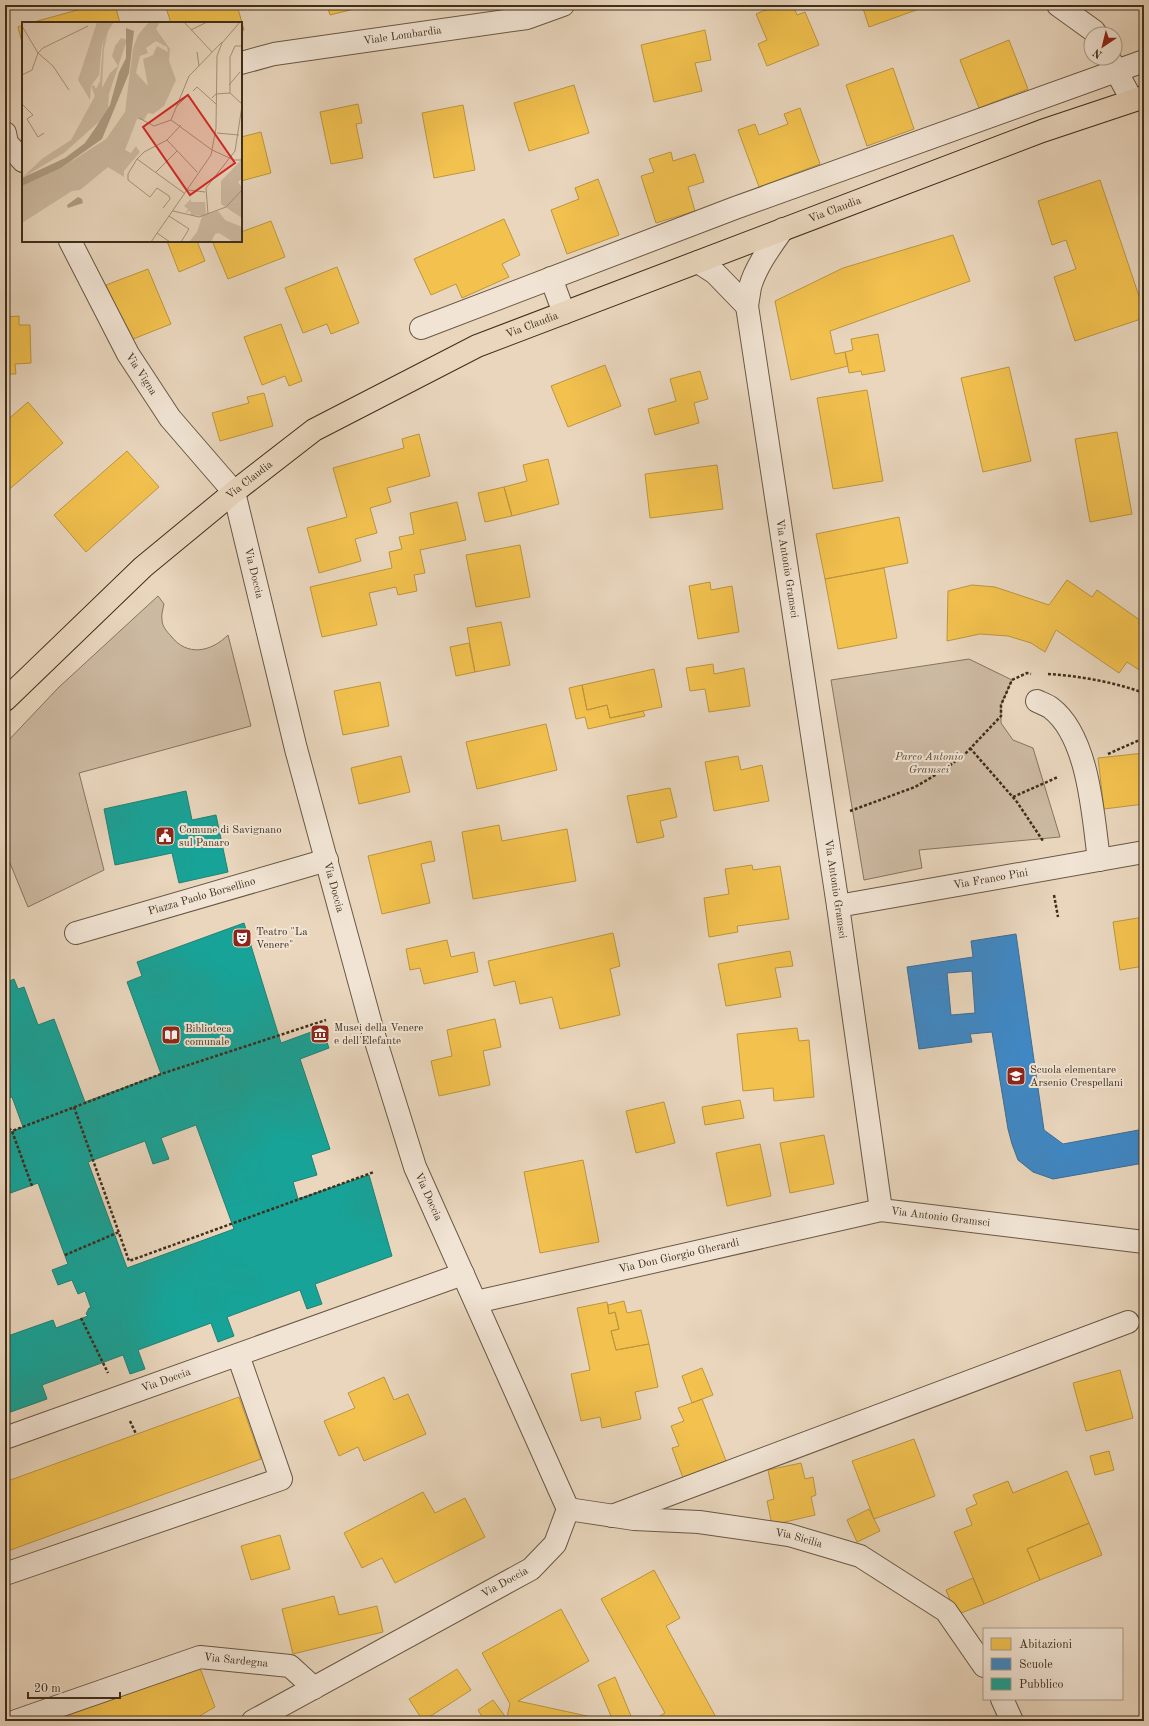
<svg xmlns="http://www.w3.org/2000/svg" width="1149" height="1726" viewBox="0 0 1149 1726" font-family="'Old Standard TT',serif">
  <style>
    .green { fill: #ccb9a1; stroke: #85745e }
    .homes { fill: #f2c14e; stroke: #bc953f }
    .schools { fill: #3f88c5; stroke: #3f6d92; fill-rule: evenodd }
    .public { fill: #17a398; stroke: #238072; fill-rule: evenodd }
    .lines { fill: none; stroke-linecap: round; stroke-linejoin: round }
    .minor-casing { stroke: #695844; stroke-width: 24 }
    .major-casing { stroke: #3e2e1b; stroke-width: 24 }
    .path { stroke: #3e2e1b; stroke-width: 2.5; stroke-dasharray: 3 2; stroke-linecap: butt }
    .minor { stroke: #f1e4d4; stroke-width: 22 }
    .major { stroke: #e9d6bd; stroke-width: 22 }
    .labels { text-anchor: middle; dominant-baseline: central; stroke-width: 4; stroke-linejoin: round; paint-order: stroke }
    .street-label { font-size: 11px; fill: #3e2e1b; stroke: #f1e4d4 }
    .park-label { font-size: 11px; font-style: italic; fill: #5a4a36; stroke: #f1e4d4 }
    .poi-label { font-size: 11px; fill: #3e2e1b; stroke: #f1e4d4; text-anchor: start }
    .inset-road { fill: none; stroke: #a5937c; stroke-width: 1 }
    .view { fill: #d62828; fill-opacity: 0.15; stroke: #d62828; stroke-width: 2 }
    .inset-edge { fill: none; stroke: #3e2e1b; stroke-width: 2 }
  </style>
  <rect width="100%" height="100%" fill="#e9d6bd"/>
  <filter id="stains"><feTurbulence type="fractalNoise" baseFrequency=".005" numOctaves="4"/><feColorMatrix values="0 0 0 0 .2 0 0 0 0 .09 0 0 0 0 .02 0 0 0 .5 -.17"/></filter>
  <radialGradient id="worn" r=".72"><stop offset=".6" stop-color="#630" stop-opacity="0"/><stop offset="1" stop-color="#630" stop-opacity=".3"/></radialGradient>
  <!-- green -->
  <path class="green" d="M158,596L164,604C163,609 161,615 162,620C162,626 167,632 171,636C187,657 211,652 228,635L251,726L79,773L104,870L28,907L5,851V744L58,688Z
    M969,659L1012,680L1001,705V723L1013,740L1033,748L1060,837L919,850L922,868L864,880L831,680Z"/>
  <!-- homes -->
  <path class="homes" d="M96,5H115L120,23H30Z
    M165,5H237L244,30L241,31V23H171Z
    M327,5H370L330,15Z
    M778,5H793L797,15L805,12L819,45L767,66L758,44L767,40L756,14Z
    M862,5H918L919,9L869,27Z
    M23,25V46L18,27Z
    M705,30L711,60L695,63L702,91L654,102L641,45Z
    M1009,40L1028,89L979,108L960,60Z
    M893,68L914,129L867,146L846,85Z
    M574,85L589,133L529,151L514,103Z
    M358,104L362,123L356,124L363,158L331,164L320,112Z
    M463,105L475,170L434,178L422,113Z
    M800,108L820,164L759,187L738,130L755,124L759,135L788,124L784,114Z
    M261,132L271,173L241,181V137Z
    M671,152L673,161L695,154L704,182L688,187L695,211L656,223L641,176L654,172L649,159Z
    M598,179L619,235L567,254L551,210L579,199L575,188Z
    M1100,180L1144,311V318L1075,341L1054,277L1076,269L1066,240L1052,245L1038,201Z
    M504,219L520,255L502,264L509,277L462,298L456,284L431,295L414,259Z
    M271,221L285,257L228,279L213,243L219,241H241V232Z
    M953,235L970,281L830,331L835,354L845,352L848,366L791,380L775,301L843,268Z
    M167,241H197L205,261L179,272Z
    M337,267L359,323L331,334L327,324L303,333L285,288Z
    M148,269L171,324L128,341L106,285Z
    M19,316V325H30L31,363L15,364L16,374H5V317Z
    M281,324L302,381L289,386L285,376L262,385L244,337Z
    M878,334L885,371L862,375L861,371L849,373L845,352L853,350L851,339Z
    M605,365L621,406L568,427L551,386Z
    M1009,367L1031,461L983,472L961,378Z
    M700,371L708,399L694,403L699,423L655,435L648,409L676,401L670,379Z
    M867,390L883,481L833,489L817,398Z
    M264,393L273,426L220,441L212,413L249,403L247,397Z
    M28,402L63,443L5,493V422Z
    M1117,432L1132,514L1090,522L1075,439Z
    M419,434L430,476L387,488L391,502L370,508L377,533L355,539L361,561L319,573L307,528L347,517L333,468L404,448L402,439Z
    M127,451L159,487L86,552L54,515Z
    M548,459L559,504L512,516L504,487L527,481L523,465Z
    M717,465L723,509L650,518L645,474Z
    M504,487L512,516L485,522L478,493Z
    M457,502L466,540L420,550L425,573L414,575L417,591L398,595L396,587L369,593L377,625L322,637L310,587L392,568L389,552L402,549L399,537L414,534L410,513Z
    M899,517L908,563L825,579L816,534Z
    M520,545L530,597L476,607L466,555Z
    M884,568L897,638L838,649L825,579Z
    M1067,580L1092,597L1097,590L1144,623V673L1127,662L1119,673L1056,630L1045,652L1031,643L1008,636L980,634L947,641L948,591L972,585L995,587L1049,605Z
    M710,582L711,590L732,586L739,632L698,639L689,586Z
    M501,622L510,665L475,672L467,628Z
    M469,643L475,672L456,676L450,647Z
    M713,664L714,674L744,668L750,706L709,712L705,689L690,691L686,668Z
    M654,669L662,707L610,718L607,705L587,710L582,685Z
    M380,682L389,726L343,735L334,691Z
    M582,685L587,710L607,705L610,718L643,711L645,716L588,729L585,717L576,719L569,688Z
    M546,724L557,770L477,789L466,742Z
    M1144,753V804L1104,809L1098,758Z
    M401,756L410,792L359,804L351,768Z
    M738,756L741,770L762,765L769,801L714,811L705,762Z
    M670,788L677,817L660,821L664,837L637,843L627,796Z
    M499,825L502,841L567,829L576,881L473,899L462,832Z
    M431,841L435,861L421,864L430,903L382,914L368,856Z
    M752,865L753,870L780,866L789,919L737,926L738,932L709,937L704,898L729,894L725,869Z
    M1144,917V966L1120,970L1113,922Z
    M613,933L620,966L610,969L620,1015L560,1029L552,997L520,1004L515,981L494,986L488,961Z
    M447,940L451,957L474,952L478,972L424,984L420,968L410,970L406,949Z
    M790,951L793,966L775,968L781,997L726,1006L718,964Z
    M495,1019L501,1047L483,1051L490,1085L439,1096L431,1061L452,1056L447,1030Z
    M797,1028L799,1041L809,1040L814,1097L774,1101L773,1088L743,1091L737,1034Z
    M740,1100L744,1118L705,1125L702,1107Z
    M664,1102L675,1143L636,1153L626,1111Z
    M824,1135L834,1184L790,1193L780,1143Z
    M760,1144L771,1196L727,1206L716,1153Z
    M583,1160L599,1242L540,1253L524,1172Z
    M624,1301L627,1313L641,1310L649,1344L616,1350L611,1331L619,1329L615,1312L609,1314L608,1305Z
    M607,1302L609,1314L615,1312L619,1329L611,1331L616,1350L649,1344L658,1387L635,1392L641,1419L602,1428L600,1417L581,1421L571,1374L590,1370L577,1308Z
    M702,1368L713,1395L692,1403L682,1376Z
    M1120,1370L1133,1418L1086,1431L1073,1383Z
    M384,1377L394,1400L408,1394L426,1434L364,1461L358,1447L339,1456L324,1421L355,1408L348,1393Z
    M239,1397L261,1459L5,1552V1482Z
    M702,1399L726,1461L683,1478L672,1448L679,1446L671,1426L684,1421L678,1408Z
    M914,1439L935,1496L874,1519L852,1461Z
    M1109,1451L1114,1470L1095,1475L1090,1456Z
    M801,1463L805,1479L813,1477L816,1495L811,1497L815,1515L772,1525L767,1501L774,1499L768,1470Z
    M1067,1471L1089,1523L1027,1549L1040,1580L984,1604L954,1532L972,1525L966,1509L977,1504L973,1495L1008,1481L1013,1493Z
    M423,1492L435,1513L465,1498L485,1537L395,1583L382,1558L362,1568L344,1533Z
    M869,1509L880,1531L857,1542L847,1520Z
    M1089,1523L1102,1555L1040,1580L1027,1549Z
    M280,1535L290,1569L251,1580L241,1546Z
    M654,1570L680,1618L666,1626L718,1721H651L665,1713L601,1599Z
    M973,1578L984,1604L956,1615L946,1590Z
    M334,1596L339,1615L377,1606L383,1632L293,1654L282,1609Z
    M561,1609L589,1661L518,1701L610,1721H506L510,1704L482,1653Z
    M200,1668L215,1707L191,1721H49Z
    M457,1669L471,1690L423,1721L409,1699Z
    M615,1677L633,1721H613L598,1685Z
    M493,1700L507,1719L506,1721H485L478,1710Z"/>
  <!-- schools -->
  <path class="schools" d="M1016,934L1044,1130L1063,1144L1144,1129V1163L1053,1179L1033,1172L1018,1160L1012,1144L1008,1129L992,1032L970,1034L972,1042L919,1049L907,967L973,957L971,941ZM972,971L975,1013L951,1015L947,973Z"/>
  <!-- public -->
  <path class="public" d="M186,791L192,820L216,815L228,872L179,883L172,853L115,865L104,809Z
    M244,923L281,1043L322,1028L329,1048L300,1059L330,1149L311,1155L317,1175L293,1182L298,1199L369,1175L392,1256L315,1284L322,1304L307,1309L300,1290L227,1317L234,1336L218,1342L211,1323L138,1350L145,1369L130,1374L123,1355L42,1385L47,1399L5,1414V1337L53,1320L56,1328L88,1316L86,1314L89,1308H91L85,1291L78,1294L72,1280L58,1285L52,1270L68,1264L38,1183L5,1195V1134L23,1127L12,1097L5,1099V983L14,979L18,989L24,987L38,1025L54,1019L85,1102L161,1074L127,982L142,976L137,962ZM196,1125L234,1229L127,1268L88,1162L145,1141L153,1164L169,1159L161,1138Z"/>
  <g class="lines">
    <defs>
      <g id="minor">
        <path d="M1058,5L1094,31L1096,34"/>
        <path d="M1109,58L1132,100"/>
        <path id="s1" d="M241,63L274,54L527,18L563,5"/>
        <path d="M5,133L7,143L23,161"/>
        <path id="s2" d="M783,229C771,246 756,266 750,287C749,293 748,300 747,306L838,906L881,1210L1144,1242"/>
        <path id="s3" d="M70,241L128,354L170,418L234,492L296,749L373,1032L415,1167L568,1509L555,1544L531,1569L253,1721"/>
        <path d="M698,262L715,273L747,306"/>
        <path d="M551,278L564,313"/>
        <path d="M421,328L735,208L1144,61"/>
        <path d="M1037,701C1041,703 1047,705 1051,708C1089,737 1093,816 1099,860"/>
        <path id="s4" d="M838,906L1144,852"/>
        <path id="s5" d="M76,933L327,860"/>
        <path id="s6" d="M476,1302L881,1210"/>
        <path id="s7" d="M5,1438L463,1274"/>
        <path id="s8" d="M568,1509L634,1519L699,1522L789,1535L860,1556L946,1611L984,1666"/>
        <path d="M612,1516L1128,1322"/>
        <path d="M5,1574L281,1479L238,1355"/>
        <path d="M1002,1699L1012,1721"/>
        <path id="s9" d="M16,1721L200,1657L290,1666L314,1688"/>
      </g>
      <g id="major">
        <path id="s10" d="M5,700L143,567L234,492L314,430L477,346L1042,131L1144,97"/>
      </g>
    </defs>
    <!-- minor casing -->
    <use href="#minor" class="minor-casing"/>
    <!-- major casing -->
    <use href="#major" class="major-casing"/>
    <!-- path -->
    <path class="path" d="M1048,674C1080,676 1114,682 1144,693
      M970,748L1017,802L1043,841
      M1108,754L1144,738
      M1013,797L1058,777
      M850,811L915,787L944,770L966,753L1001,716V705L1012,680L1027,673L1031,674
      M1054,895L1058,917
      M74,1107L129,1261L374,1172
      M5,1125L12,1131
      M32,1186L12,1131L161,1074L326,1020
      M65,1255L119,1232
      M81,1318L108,1373
      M130,1421L136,1434"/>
    <!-- minor -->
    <use href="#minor" class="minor"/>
    <!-- major -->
    <use href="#major" class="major"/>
  </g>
  <!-- icons -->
  <defs>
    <symbol id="civic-square" viewBox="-11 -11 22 22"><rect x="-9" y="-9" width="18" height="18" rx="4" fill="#8f2418" stroke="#f1e4d4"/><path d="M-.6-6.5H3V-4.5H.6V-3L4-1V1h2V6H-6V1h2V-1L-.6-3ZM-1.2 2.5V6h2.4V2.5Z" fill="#fff"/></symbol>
    <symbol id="theatre-square" viewBox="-11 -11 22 22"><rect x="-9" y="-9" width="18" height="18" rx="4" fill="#8f2418" stroke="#f1e4d4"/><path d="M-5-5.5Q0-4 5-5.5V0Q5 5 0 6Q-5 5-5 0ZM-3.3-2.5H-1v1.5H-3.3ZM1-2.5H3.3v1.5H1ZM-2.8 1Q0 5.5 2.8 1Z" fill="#fff"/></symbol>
    <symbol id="museum-square" viewBox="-11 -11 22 22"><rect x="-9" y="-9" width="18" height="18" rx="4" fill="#8f2418" stroke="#f1e4d4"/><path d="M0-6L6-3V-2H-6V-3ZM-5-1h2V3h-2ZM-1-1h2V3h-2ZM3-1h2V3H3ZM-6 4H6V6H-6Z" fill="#fff"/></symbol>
    <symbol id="library-square" viewBox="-11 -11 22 22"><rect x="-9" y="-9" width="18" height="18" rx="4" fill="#8f2418" stroke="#f1e4d4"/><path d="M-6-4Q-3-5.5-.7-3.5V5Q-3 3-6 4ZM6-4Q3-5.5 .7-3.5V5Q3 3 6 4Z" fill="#fff"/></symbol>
    <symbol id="school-square" viewBox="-11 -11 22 22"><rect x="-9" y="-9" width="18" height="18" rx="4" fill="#8f2418" stroke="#f1e4d4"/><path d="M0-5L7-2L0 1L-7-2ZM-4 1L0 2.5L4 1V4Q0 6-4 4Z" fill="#fff"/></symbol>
  </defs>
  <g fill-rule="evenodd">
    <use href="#civic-square" x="154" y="825" width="22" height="22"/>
    <use href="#theatre-square" x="231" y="927" width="22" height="22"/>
    <use href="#museum-square" x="309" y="1023" width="22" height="22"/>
    <use href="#library-square" x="160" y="1024" width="22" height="22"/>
    <use href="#school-square" x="1005" y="1065" width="22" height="22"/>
  </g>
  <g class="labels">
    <!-- street labels -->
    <g class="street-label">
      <text stroke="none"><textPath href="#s1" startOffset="164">Viale Lombardia</textPath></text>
      <text stroke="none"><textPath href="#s10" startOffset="977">Via Claudia</textPath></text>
      <text stroke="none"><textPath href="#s10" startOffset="653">Via Claudia</textPath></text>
      <text stroke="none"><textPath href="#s3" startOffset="151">Via Vigna</textPath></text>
      <text stroke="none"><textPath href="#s10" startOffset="329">Via Claudia</textPath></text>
      <text stroke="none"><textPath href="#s2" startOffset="352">Via Antonio Gramsci</textPath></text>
      <text stroke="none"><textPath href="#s3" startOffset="385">Via Doccia</textPath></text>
      <text stroke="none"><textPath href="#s4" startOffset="155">Via Franco Pini</textPath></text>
      <text stroke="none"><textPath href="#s3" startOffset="709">Via Doccia</textPath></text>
      <text stroke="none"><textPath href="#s2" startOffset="676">Via Antonio Gramsci</textPath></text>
      <text stroke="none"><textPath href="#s5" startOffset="131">Piazza Paolo Borsellino</textPath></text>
      <text stroke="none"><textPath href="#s3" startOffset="1033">Via Doccia</textPath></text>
      <text stroke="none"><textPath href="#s2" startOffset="1060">Via Antonio Gramsci</textPath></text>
      <text stroke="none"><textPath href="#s6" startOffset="208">Via Don Giorgio Gherardi</textPath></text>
      <text stroke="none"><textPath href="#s7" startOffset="171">Via Doccia</textPath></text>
      <text stroke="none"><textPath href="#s8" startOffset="233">Via Sicilia</textPath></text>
      <text transform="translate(505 1583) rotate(-29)">Via Doccia</text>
      <text stroke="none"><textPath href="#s9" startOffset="231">Via Sardegna</textPath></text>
    </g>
    <!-- park labels -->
    <g class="park-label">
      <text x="929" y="757">Parco Antonio<tspan x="929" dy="13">Gramsci</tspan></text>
    </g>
    <!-- poi labels -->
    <g class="poi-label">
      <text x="179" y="830">Comune di Savignano<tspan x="179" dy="13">sul Panaro</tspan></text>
      <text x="256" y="932">Teatro "La<tspan x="256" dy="13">Venere"</tspan></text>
      <text x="334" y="1028">Musei della Venere<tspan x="334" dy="13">e dell'Elefante</tspan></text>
      <text x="185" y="1029">Biblioteca<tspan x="185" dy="13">comunale</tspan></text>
      <text x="1030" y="1070">Scuola elementare<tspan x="1030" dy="13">Arsenio Crespellani</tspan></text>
    </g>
  </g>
  <!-- overview -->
  <g transform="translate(22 22)">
    <rect width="220" height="220" fill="#e9d6bd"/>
    <path d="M75,0H92L86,9L82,27L80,66L88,51L96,44L90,34L93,24L99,16L105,18L87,72L86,86L80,97L42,131L0,156L21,136L49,118L73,74L69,64L72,63L74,67L78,59L81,22L86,10L80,23L77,53L69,64L68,78L56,58ZM127,0H138L134,7L148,27L147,39L154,58L142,84L131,92L126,91L122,98L115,97L103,128L109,131L114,124L118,130L102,149V155L86,145L58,168L50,169L0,201V164L39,146L84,117L103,90L111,26L116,13ZM134,19L145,25L146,30L135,24L131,33L121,37L126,64L114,51L118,34L126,31L124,26ZM220,131V157L216,160L220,166V196L199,182V159L218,139ZM169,177V180H183L184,192L196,189L203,198L220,205V220H211L197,211L193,212L189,220H167L175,210L180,194L168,193L169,190L167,189L163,192L166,187L162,184Z" fill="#ccb9a1" fill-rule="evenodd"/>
    <path d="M104,6L112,9L107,51L80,117L39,146L0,164V156L43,136L63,121L74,105L88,83L97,50L104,36ZM56,175L60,177L61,181L46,186L45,183Z" fill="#af9d86"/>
    <path class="inset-road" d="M162,0L190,30M0,4L16,31L31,44L47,68M169,8L185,0M175,30L177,44M0,53L10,48L16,31L21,26L66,4M207,63L218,50M171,69L175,65L194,82M208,71V35L213,24H220M190,76L194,72L208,71L220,82M0,82L11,93L5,97L16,115L22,111M155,84L165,74M117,96L132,104L149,98M149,98L167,54L200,20M149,98L190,128L212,138H220M195,111L217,113M145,118L159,103M115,137L122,130L145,118L175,150M134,150L155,129M166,168L183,170M141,186L148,177L147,174L135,166L128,175L106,158V152L115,137L162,171M151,189L177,195L204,185L220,168M186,192L184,166L213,129L220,84M147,194L167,207L159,220M135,211L148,220M129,220L189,133L194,106L195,34L200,21L218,0"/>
    <path class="view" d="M166,73L213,141L168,173L121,105Z"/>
    <rect width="220" height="220" class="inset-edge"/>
  </g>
  <!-- margin -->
  <rect width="1149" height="1726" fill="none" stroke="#e9d6bd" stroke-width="20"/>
  <rect x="6" y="6" width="1137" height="1714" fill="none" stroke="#3e2e1b" stroke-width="2"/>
  <rect x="10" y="10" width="1129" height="1706" fill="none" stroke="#3e2e1b"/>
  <!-- legend -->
  <rect x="983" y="1628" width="140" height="72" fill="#f1e4d4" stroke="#a99b8a"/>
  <rect x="991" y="1638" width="20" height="12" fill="#f2c14e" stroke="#a99b8a"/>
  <text x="1019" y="1648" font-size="12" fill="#3e2e1b">Abitazioni</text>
  <rect x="991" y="1658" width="20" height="12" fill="#3f88c5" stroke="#a99b8a"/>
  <text x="1019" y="1668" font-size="12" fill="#3e2e1b">Scuole</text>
  <rect x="991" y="1678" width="20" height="12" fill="#17a398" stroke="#a99b8a"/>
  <text x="1019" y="1688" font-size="12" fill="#3e2e1b">Pubblico</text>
  <!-- north arrow -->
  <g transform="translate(1103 46) rotate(215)"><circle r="19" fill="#f1e4d4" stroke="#a99b8a"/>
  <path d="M0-3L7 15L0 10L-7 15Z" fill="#8f2418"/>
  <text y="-6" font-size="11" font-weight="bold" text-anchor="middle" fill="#3e2e1b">N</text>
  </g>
  <!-- scale -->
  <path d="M28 1692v6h92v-6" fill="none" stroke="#3e2e1b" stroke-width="2"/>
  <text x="34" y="1692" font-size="12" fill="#3e2e1b" stroke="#f1e4d4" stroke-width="3" paint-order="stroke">20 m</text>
  <rect width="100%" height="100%" filter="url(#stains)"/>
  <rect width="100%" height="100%" fill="url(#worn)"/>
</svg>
